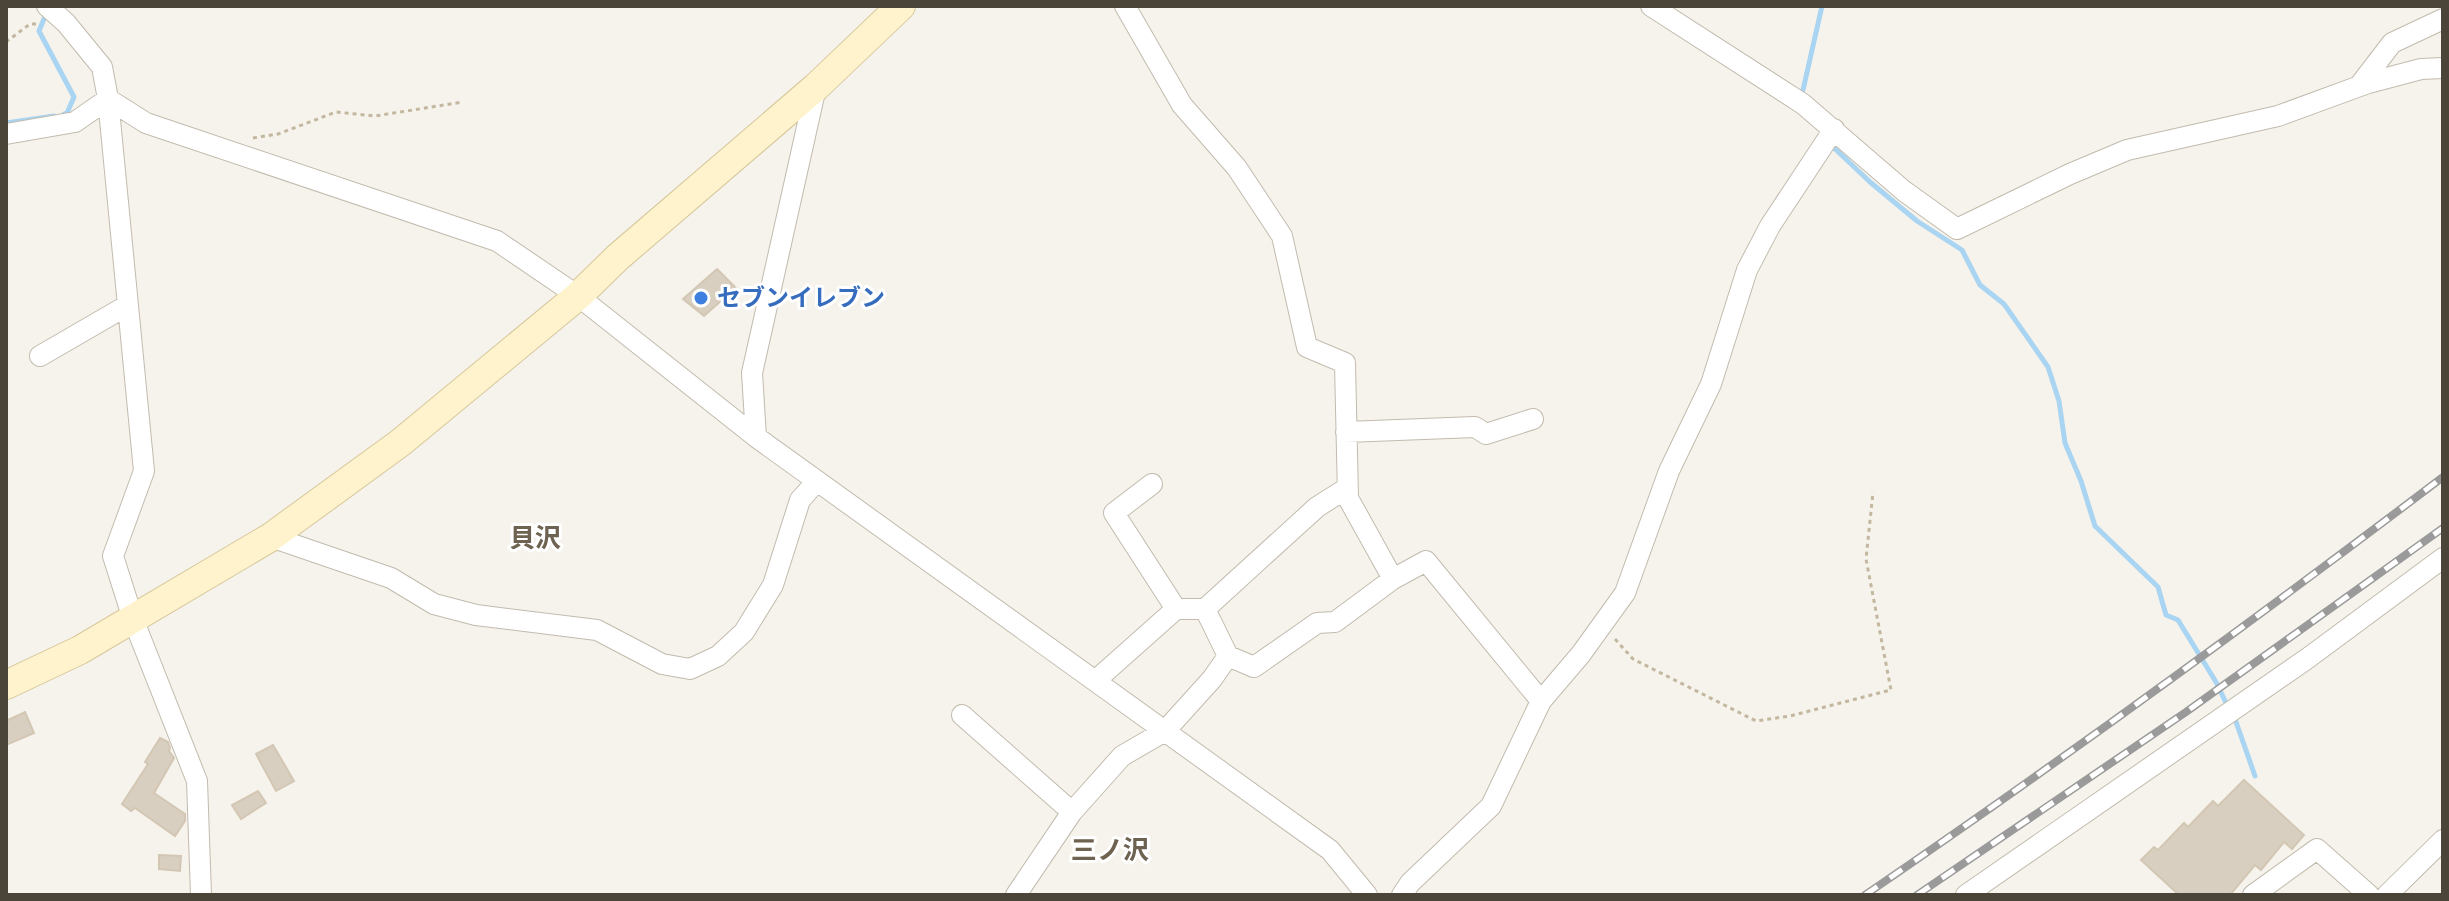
<svg xmlns="http://www.w3.org/2000/svg" width="2449" height="901" viewBox="0 0 2449 901" font-family="'Sofia Sans Condensed','Noto Sans JP',sans-serif">
  <style>
    .lines { fill: none; stroke-linecap: round; stroke-linejoin: round }
    .stream { stroke: #a9d4f2; stroke-width: 5 }
    .building { fill: #d8cfc1; stroke: #d3c7b4; stroke-width: 2 }
    .street-casing { stroke: #c2bbae; stroke-width: 22 }
    .secondary-casing { stroke: #d6c79b; stroke-width: 30 }
    .path { stroke: #c4b79f; stroke-width: 3; stroke-dasharray: 4 4; stroke-linecap: butt }
    .street { stroke: #fff; stroke-width: 20 }
    .secondary { stroke: #fff3cd; stroke-width: 28 }
    .rail-casing { stroke: #9a9a9a; stroke-width: 8 }
    .rail { stroke: #fff; stroke-width: 5; stroke-dasharray: 15; stroke-linecap: butt }
    .shop-dot { fill: #3f7fe0; stroke: #fff; stroke-width: 3 }
    .labels { text-anchor: middle; dominant-baseline: central; stroke-width: 6; stroke-linejoin: round; paint-order: stroke }
    .shop-label { font-size: 24px; font-weight: bold; fill: #366cbe; stroke: #fff; text-anchor: start }
    .neighbourhood-label { font-size: 26px; font-weight: bold; fill: #6e6250; stroke: #fff }
  </style>
  <rect width="100%" height="100%" fill="#f6f3ec"/>
  <g class="lines">
    <!-- stream -->
    <path class="stream" d="M46,14L39,31L74,97L67,113L64,114
      M1803,90L1822,6
      M6,123L54,116
      M1831,145L1870,182L1917,221L1962,250L1980,285L2004,304L2048,367L2059,401L2065,443L2081,481L2095,526L2158,587L2166,615L2178,620L2216,682L2228,707
      M2235,719L2255,776"/>
  </g>
  <!-- building -->
  <path class="building" d="M717,269L739,291L728,303L723,299L704,316L683,299Z
    M25,712L34,733L6,745V721Z
    M160,738L168,742L170,748L169,751L174,758L154,793L185,814V821L175,836L135,808L131,811L122,804L148,764L145,762Z
    M273,745L294,781L276,791L256,754Z
    M2244,780L2304,835L2292,849L2284,842L2261,870L2255,865L2230,895H2179L2141,860L2154,847L2158,850L2184,823L2188,827L2213,801L2218,806Z
    M258,791L266,803L241,819L232,805Z
    M159,855L181,856L180,871L159,869Z"/>
  <g class="lines">
    <defs>
      <path id="street" d="M47,6L66,23L102,67L108,99L144,471L113,556L133,619L197,781L201,895
        M1125,6L1182,105L1237,168L1282,236L1307,347L1345,363L1348,498L1393,579L1426,561L1541,701
        M1651,6L1803,104L1904,191L1957,229L2070,174L2127,150L2278,116L2368,83L2421,69L2443,68
        M2359,86L2392,43L2443,19
        M6,134L75,122L108,99L146,123L497,241L578,296L756,437L1330,850L1367,895
        M40,356L128,305
        M1346,432L1475,427L1486,434L1533,419
        M756,437L752,373L816,87
        M1152,484L1114,513L1176,609
        M271,537L391,578L434,604L476,615L597,630L662,664L690,669L718,656L744,632L773,585L800,500L817,481
        M1205,609L1228,656L1254,667L1317,623L1335,622L1393,579
        M1095,681L1176,609H1205L1317,507L1347,488
        M962,715L1072,812
        M1016,895L1072,812L1122,756L1165,731L1212,679L1228,656
        M1402,895L1410,883L1491,806L1541,701L1581,654L1625,593L1669,471L1711,384L1747,270L1770,226L1834,129
        M1966,895L2308,658L2443,558
        M2253,895L2317,849L2369,895
        M2387,895L2443,840"/>
      <path id="secondary" d="M6,685L80,650L271,537L400,443L578,296L618,257L816,87L901,6"/>
    </defs>
    <!-- street casing -->
    <use href="#street" class="street-casing"/>
    <!-- secondary casing -->
    <use href="#secondary" class="secondary-casing"/>
    <!-- path -->
    <path class="path" d="M6,42L30,24H38
      M253,138L278,134L336,112L375,116L463,102
      M1615,639L1633,659L1756,721L1790,716L1891,690L1866,559L1873,492"/>
    <!-- street -->
    <use href="#street" class="street"/>
    <!-- secondary -->
    <use href="#secondary" class="secondary"/>
    <defs>
      <path id="rail" d="M1865,895C2061,761 2253,621 2443,477
        M1917,895L2186,712L2443,528"/>
    </defs>
    <!-- rail casing -->
    <use href="#rail" class="rail-casing"/>
    <!-- rail -->
    <use href="#rail" class="rail"/>
  </g>
  <!-- markers -->
  <circle class="shop-dot" cx="701" cy="298" r="8"/>
  <g class="labels">
    <!-- shop labels -->
    <g class="shop-label">
      <text x="717" y="298">セブンイレブン</text>
    </g>
    <!-- neighbourhood labels -->
    <g class="neighbourhood-label">
      <text x="535" y="539">貝沢</text>
      <text x="1110" y="851">三ノ沢</text>
    </g>
  </g>
  <!-- border -->
  <rect width="2449" height="901" fill="none" stroke="#4b4439" stroke-width="16"/>
</svg>
